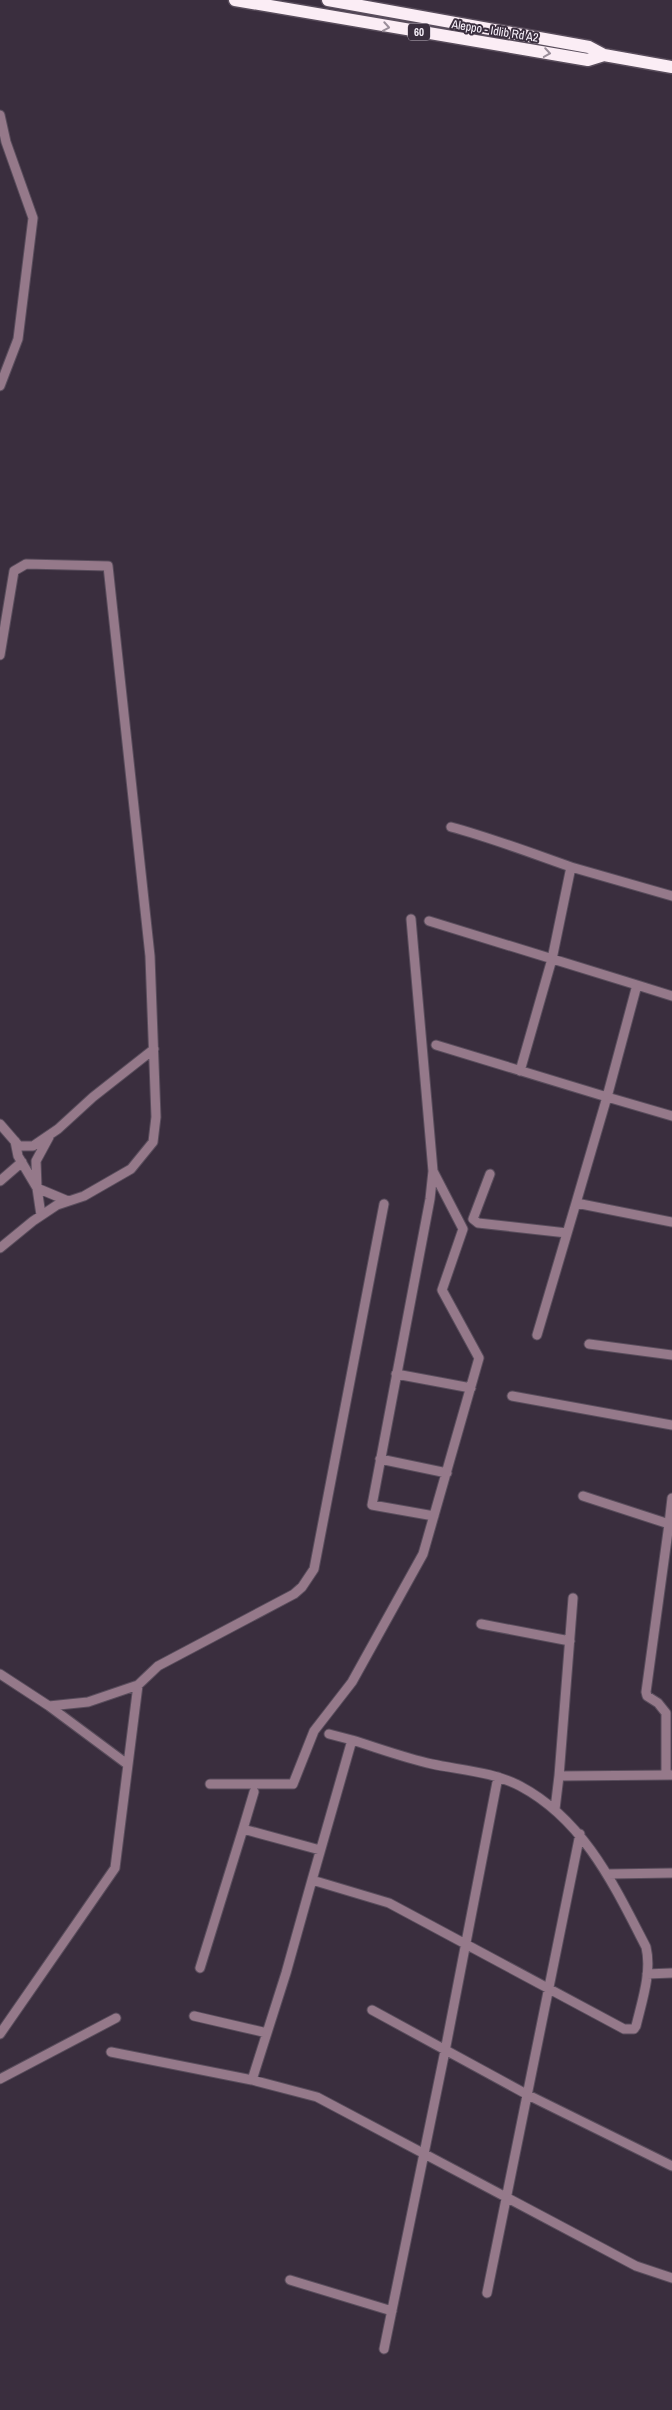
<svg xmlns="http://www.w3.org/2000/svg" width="672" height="2410" viewBox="0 0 672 2410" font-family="'Archivo Narrow',sans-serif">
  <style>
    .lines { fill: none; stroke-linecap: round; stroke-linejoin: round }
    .minor-casing { stroke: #594d5c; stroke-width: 11 }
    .highway-casing { stroke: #594d5c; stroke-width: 15 }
    .minor { stroke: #95798a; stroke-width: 9 }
    .highway { stroke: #fbedf5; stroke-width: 12 }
    .oneway { stroke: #9a8e9a }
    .labels { text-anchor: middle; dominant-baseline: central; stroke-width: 4; stroke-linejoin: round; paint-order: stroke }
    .shield { fill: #3a2e3e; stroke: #c0b7c3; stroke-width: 1 }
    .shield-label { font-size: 11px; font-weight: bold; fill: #f9f2fc }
    .street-label { font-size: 12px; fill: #f9f2fc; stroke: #3a2e3e }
  </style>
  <rect width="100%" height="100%" fill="#3a2e3e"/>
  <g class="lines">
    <defs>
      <path id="minor" d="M0,115L6,142L33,218L18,339L0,386
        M0,655L14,571L26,564L108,566L150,956L156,1117L153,1142L131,1169L84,1196L57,1205L33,1221L0,1248
        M451,827C492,838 531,853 571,867L552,959L520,1071
        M571,867L672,896
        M429,921L637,985
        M436,1045L607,1097L637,985L672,996
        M672,1116L607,1097L576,1203L672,1222
        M0,1124L19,1146H33L58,1129L93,1097L154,1049
        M49,1137L36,1161L37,1188L68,1201
        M15,1141L18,1156L37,1188L41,1215
        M433,1171L430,1199L372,1505L434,1516
        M490,1174L473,1219L478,1223L567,1233
        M0,1181L22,1162
        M537,1335L576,1203
        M589,1344L672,1355
        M396,1374L471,1388
        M512,1396L672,1425
        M380,1459L447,1473
        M583,1496L669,1524L672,1498
        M573,1598L559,1776L672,1775
        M481,1624L570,1641
        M0,1674L49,1706L88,1702L138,1685L115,1868L0,2034
        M138,1685L158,1666L294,1594L302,1587L314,1569L384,1204
        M49,1706L127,1764
        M329,1734L352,1740
        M352,1740C378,1748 405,1758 432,1764C460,1770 494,1772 520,1786C584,1820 614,1885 646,1947C652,1972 642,2001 636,2026L634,2029H624L389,1903L312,1880Z
        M666,1775V1713L658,1703L647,1696L646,1692L669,1524L672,1525
        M210,1784H293L314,1731L352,1682L423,1554L479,1358L442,1290L463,1229L433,1171L411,919
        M555,1809L559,1776
        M243,1829L254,1792
        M608,1874L672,1873
        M200,1968L243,1829L320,1850
        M647,1974L672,1973
        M372,2010L528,2095L672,2166
        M194,2016L267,2033
        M111,2052L252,2080L317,2097L636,2266L672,2278
        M0,2079L116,2018
        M252,2080L286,1973L312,1880
        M290,2280L392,2311
        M487,2293L580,1834
        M384,2349L445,2051L498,1777"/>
      <path id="highway" d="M235,0L588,60L604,55
        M328,0L589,47L604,55L672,67"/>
    </defs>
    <!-- minor casing -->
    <use href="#minor" class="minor-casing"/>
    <!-- highway casing -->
    <use href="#highway" class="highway-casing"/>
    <!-- minor -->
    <use href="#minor" class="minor"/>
    <!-- highway -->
    <use href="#highway" class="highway"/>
  </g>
  <!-- one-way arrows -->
  <defs><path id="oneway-chevron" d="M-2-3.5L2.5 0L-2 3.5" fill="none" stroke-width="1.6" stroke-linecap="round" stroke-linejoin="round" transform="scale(1.25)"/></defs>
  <g class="oneway">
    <use href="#oneway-chevron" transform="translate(386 27) rotate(10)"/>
    <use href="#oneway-chevron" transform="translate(547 53) rotate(9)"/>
  </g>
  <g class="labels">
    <!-- shield labels -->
    <rect class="shield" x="408" y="23.5" width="22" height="17" rx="4"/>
    <g class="shield-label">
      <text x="419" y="32">60</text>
    </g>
    <!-- street labels -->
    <g class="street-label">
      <text transform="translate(495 31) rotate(9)">Aleppo - Idlib Rd A2</text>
    </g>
  </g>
</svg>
